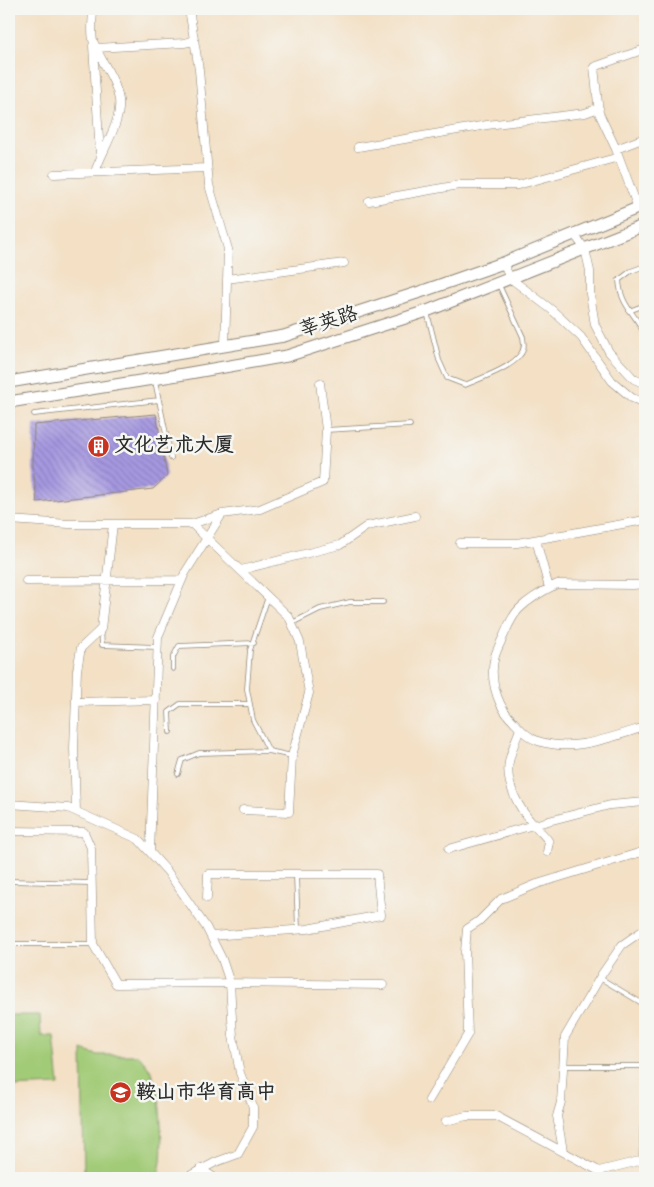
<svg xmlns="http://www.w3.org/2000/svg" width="654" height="1187" viewBox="0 0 654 1187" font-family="'Indie Flower','LXGW WenKai TC',sans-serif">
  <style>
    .park { fill: #a2cb77; stroke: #667b51 }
    .building { fill: url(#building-back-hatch) }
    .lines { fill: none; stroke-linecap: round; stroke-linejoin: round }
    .service-casing { stroke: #8f8678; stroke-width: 5.5 }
    .minor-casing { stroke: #8f8678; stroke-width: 9 }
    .primary-casing { stroke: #8f8678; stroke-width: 13 }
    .service { stroke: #fff; stroke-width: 4 }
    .minor { stroke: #fff; stroke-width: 8 }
    .primary { stroke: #fff; stroke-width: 11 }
    .labels { text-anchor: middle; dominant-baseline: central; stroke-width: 5; stroke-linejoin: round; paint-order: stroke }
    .street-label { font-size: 20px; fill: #2b2b2b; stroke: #f6f6f2 }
    .poi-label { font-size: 20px; font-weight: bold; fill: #2b2b2b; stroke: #f6f6f2; text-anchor: start }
  </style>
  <defs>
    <pattern id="building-back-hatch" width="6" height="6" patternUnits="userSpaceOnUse" patternTransform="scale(1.25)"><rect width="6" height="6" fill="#a799e2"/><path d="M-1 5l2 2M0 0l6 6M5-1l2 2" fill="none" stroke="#887db7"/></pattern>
  </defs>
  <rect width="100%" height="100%" fill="#f6f6f2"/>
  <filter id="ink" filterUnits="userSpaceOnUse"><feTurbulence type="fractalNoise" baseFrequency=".02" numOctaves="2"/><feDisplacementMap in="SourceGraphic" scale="10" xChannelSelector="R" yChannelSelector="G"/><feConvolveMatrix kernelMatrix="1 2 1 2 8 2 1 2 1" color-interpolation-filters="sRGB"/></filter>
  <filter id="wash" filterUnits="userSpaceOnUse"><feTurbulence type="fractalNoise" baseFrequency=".0096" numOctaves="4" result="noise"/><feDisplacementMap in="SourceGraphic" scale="20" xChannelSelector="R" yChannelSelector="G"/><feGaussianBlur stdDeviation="1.12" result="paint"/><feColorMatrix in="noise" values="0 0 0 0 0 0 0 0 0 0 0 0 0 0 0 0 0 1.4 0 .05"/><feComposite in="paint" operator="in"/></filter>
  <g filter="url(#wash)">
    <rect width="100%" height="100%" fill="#f3e0c5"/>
    <!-- park -->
    <path class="park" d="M9,1015H40L41,1036H54L59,1085L9,1087Z
      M82,1050L97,1055H138L152,1072L153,1079L158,1084C159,1104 167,1164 156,1178H84Z"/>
    <g id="blocks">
      <!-- building -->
      <path class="building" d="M156,414L167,476L153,489L37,502L33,467L34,425Z"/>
    </g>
  </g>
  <g filter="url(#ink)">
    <use href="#blocks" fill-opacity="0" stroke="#8f8678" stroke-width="1"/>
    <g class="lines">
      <defs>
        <path id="service" d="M645,266L631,271L619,280C621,309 637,313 645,336
          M629,311L645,305
          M427,312L439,360L447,378L465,385C479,379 511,368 520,355C525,350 524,343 523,337L499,285
          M155,381L171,458
          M34,414L159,400
          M326,430L410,425
          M268,597L250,650L247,689L253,720L269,751
          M292,623L320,609L350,602H383
          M101,629L102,645L157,647
          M173,669V657L179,646L254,643
          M170,732L169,712L180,704H250
          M178,774L182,760L199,753L269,751L292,756
          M296,875L298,930
          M9,881L91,883
          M9,944H93
          M600,978L645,1005
          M564,1066H645"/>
        <path id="minor" d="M93,9C93,19 90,34 94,43C101,62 116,79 119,100C122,121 102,151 95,172
          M189,9L199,70L209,185L228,249L225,346
          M93,46L100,154
          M96,48L184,43L194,41
          M358,147L487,125L585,113L599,108
          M616,149L645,138
          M54,174L207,168
          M369,201L459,185H518L619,157
          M638,208L616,149L599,113L594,67L645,49
          M574,234L585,249L590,271V294L595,325L609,352L634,379L645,384
          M503,263L510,278L552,310L581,337L612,381L632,398L645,403
          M227,279L344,263
          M9,520L69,524H192L222,514L260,509L323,482L326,430L320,383
          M192,524L289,617L300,642L309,693L292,756L289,812L243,810
          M536,540L549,588
          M460,543H517L645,520
          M241,570L340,545L367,526L415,516
          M26,581L182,580
          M645,584L633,585L557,584C543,591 530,598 519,609C512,616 508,626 504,635C501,642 497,649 495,656C489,676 496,702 509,717C518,726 526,737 538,741C574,753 611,737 645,727
          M76,702L156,700
          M520,729C516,739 511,751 509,762C505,784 519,809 534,825C539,831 545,835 549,842L547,852
          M9,804L68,808L138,839L167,871L206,927L222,959L230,983L233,1036L240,1073L253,1107V1127L238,1154L216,1162L185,1178
          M76,811L74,748L77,670L81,648L101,629L113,524
          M9,831L84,832L91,848L93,944L116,984L230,983L383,985
          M449,849L537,824L610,805L645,802
          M150,852L158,637L185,573L222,514
          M207,898L208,874H377L381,915L307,929L211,936
          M429,1100L468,1034L465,951L467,929L479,921L501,899L537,884L645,851
          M446,1121L466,1116H496L599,1171L600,1178
          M563,1151L557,1116L561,1102L565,1037L602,974L622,945L645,929
          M643,1160L645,1110
          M201,1169L215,1178
          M599,1171L643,1160L645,1161"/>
        <path id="primary" d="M9,382L284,336L423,291L503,263L645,205
          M9,402L184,374L287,356L427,311L645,225"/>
      </defs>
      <!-- service casing -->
      <use href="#service" class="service-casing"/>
      <!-- minor casing -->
      <use href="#minor" class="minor-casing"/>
      <!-- primary casing -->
      <use href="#primary" class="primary-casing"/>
      <!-- service -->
      <use href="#service" class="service"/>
      <!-- minor -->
      <use href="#minor" class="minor"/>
      <!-- primary -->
      <use href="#primary" class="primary"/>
    </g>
  </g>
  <!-- icons -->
  <defs>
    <symbol id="building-disc" viewBox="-11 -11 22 22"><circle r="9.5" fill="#c8321e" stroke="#f6f6f2"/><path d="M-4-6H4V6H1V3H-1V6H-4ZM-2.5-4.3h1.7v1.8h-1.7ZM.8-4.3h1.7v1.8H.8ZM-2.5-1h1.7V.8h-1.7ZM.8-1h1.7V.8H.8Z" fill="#fff"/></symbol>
    <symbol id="school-disc" viewBox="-11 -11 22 22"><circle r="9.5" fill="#c8321e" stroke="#f6f6f2"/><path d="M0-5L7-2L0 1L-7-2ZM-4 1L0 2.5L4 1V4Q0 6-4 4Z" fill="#fff"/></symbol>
  </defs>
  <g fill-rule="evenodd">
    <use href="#building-disc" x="86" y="434" width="25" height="25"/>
    <use href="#school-disc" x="108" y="1080" width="25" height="25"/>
  </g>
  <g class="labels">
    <!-- street labels -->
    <g class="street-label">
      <text transform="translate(329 323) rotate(-18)">莘英路</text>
    </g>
    <!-- poi labels -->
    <g class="poi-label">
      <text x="114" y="446">文化艺术大厦</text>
      <text x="136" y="1093">鞍山市华育高中</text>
    </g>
  </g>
  <!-- margin -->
  <rect width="654" height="1187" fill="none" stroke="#f6f6f2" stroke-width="30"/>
</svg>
